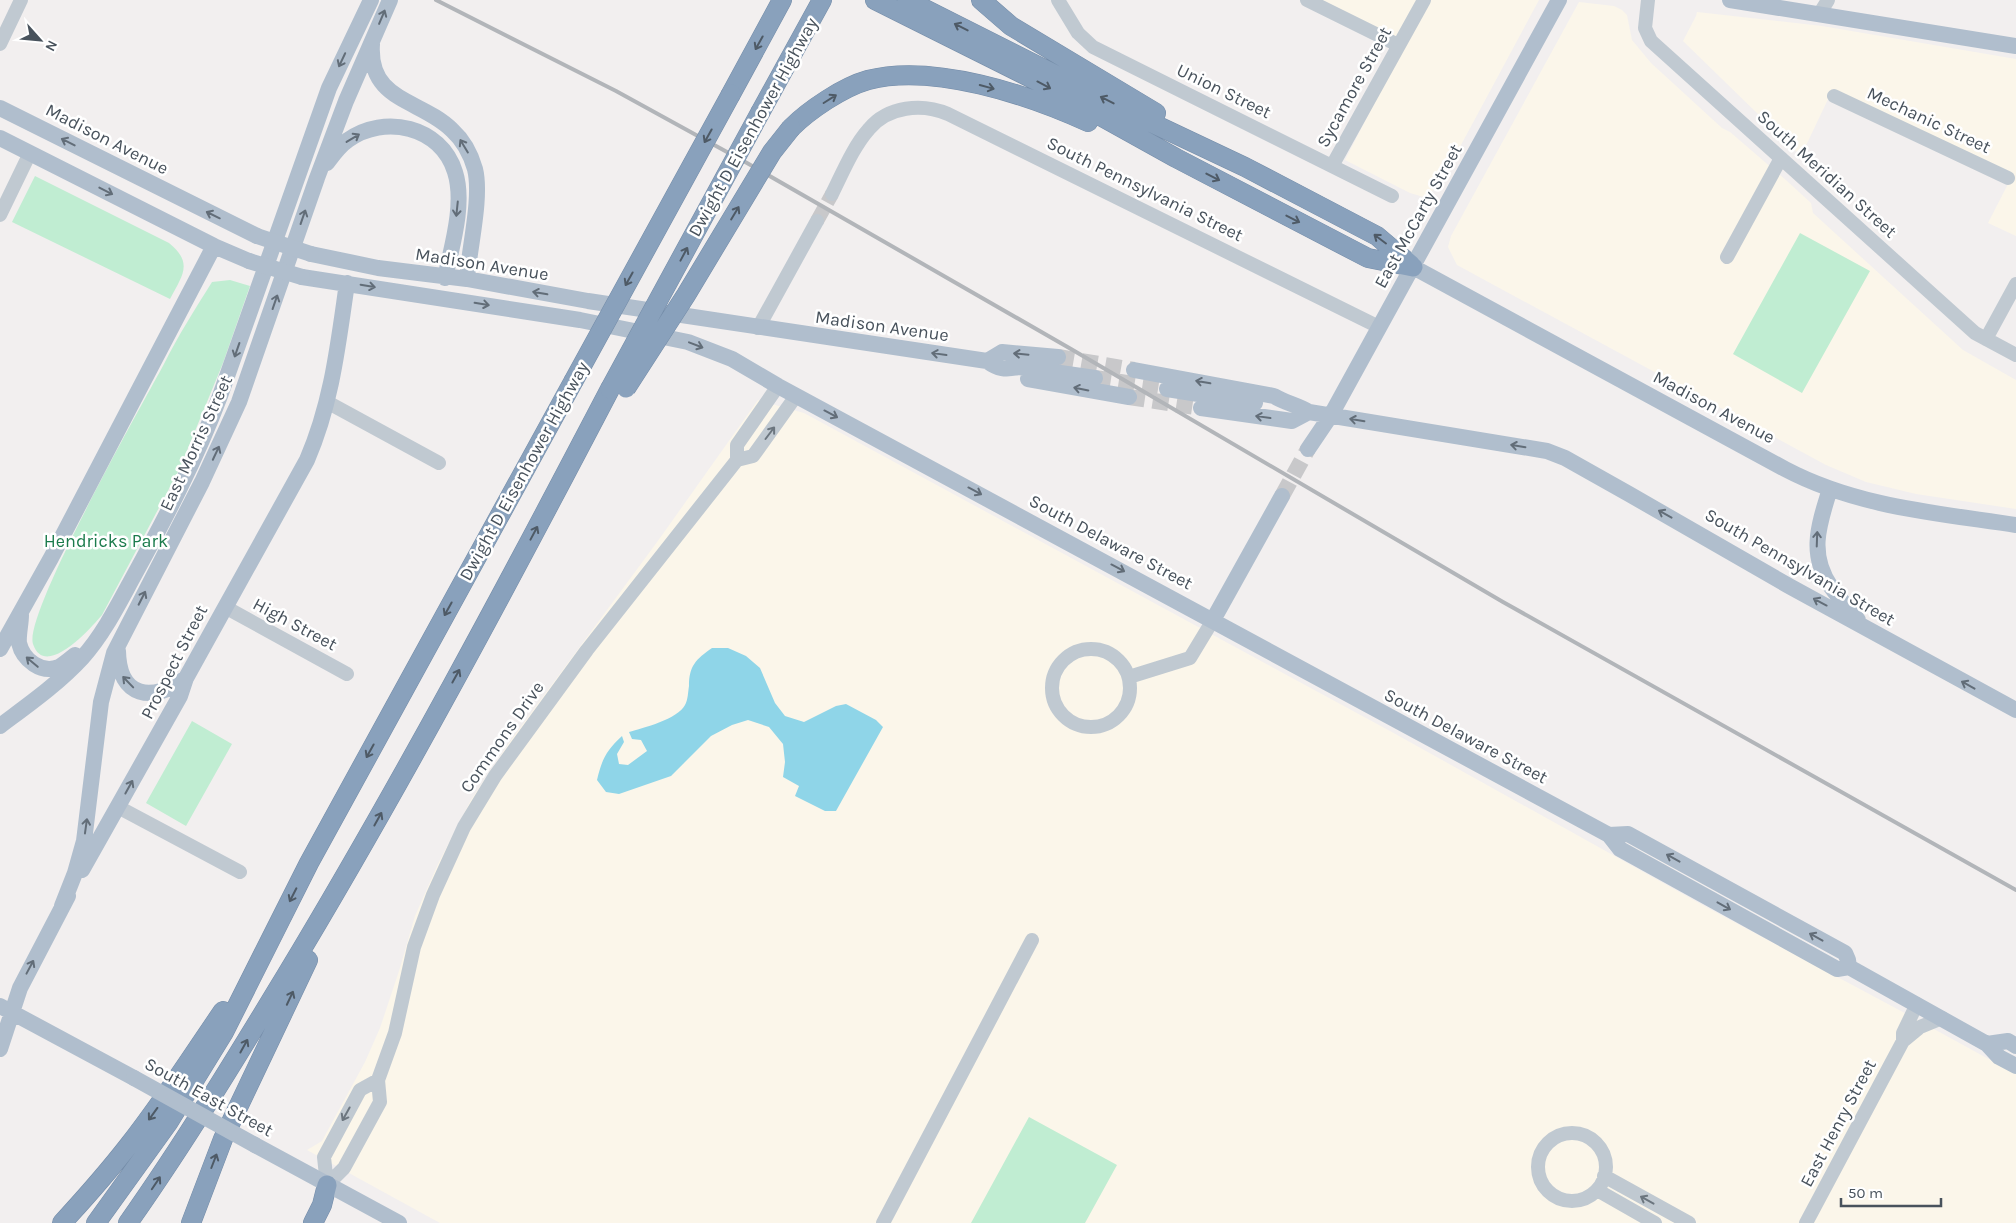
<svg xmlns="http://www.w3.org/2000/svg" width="2016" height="1223" viewBox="0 0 2016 1223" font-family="Karla,sans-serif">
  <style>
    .commercial { fill: #fbf6ea }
    .green { fill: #c0edd2 }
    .water { fill: #8fd5e8 }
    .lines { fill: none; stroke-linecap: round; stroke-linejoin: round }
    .minor-tunnel { stroke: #c8c8ca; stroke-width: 14; stroke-dasharray: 14 7; stroke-linecap: butt }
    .major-tunnel { stroke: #c8c8ca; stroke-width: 16; stroke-dasharray: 16 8; stroke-linecap: butt }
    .highway-casing { stroke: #748ca8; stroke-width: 20 }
    .minor { stroke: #c0c9d1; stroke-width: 14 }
    .major { stroke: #b0becd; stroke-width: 16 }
    .highway { stroke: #89a1bc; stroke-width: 19 }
    .rail { stroke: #b2b5b9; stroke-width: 4 }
    .highway-bridge-casing { stroke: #748ca8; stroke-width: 20; stroke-linecap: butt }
    .major-bridge { stroke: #b0becd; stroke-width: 16 }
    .highway-bridge { stroke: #89a1bc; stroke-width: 19 }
    .oneway { stroke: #626d78 }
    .oneway2 { stroke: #4e5a66 }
    .oneway3 { stroke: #6c767f }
    .labels { text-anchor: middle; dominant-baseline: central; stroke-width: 5; stroke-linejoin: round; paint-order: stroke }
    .street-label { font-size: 18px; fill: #48525c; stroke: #fff }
    .park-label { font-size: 18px; fill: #1b7b4c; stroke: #fff }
  </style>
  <rect width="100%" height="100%" fill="#f2efef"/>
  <!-- commercial -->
  <path class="commercial" d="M1322,0H1539L1448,169L1427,198L1410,193L1345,160L1406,42Z
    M1579,2L1614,6L1622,10L1627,15L1632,40L1651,63L1722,128L1730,132L1787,181L1811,203L1813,213L1963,350L2016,380V509L1916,494L1866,482L1826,465L1457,265L1448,247L1451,236Z
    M1697,12L1822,26L2016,59V236L1988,223L2008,184L1830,95L1801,156L1683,41L1696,16Z
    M758,400L804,413L1390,731L1708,908L1901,1011L2016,1074V1223H440L307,1150L322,1141L365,1062L380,1028L399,971L415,916L438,864L471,800L509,743L660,538Z"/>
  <!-- green -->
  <path class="green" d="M35,176L169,243C194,263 182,276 170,299L12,222Z
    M1800,233L1870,271L1802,393L1733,354Z
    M230,280L250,286L223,363L179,470L102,615C91,628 45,680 33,644C23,615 143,403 164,364C178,336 195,309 212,282Z
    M192,721L232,744L186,826L146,803Z
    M1029,1117L1117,1165L1085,1223H971Z"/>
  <!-- water -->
  <path class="water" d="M712,648H728L746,656L760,668L775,703L785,716L804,722L836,706L846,704L876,720L883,727L836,811H825L795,796L799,786L783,777L785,762L783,744L769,727L748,720L732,725L711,736L671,776L619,794L606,792L597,780C602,759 606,751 622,736L624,742L617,754L619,764L628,765L647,751L641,740L632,739L629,732C643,728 678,719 685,705C688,700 688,692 689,686C689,666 696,659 712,648Z"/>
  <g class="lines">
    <!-- minor-tunnel -->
    <path class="minor-tunnel" d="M817,221L832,194"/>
    <!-- major-tunnel -->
    <path class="major-tunnel" d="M1058,357L1134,370
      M1095,378L1167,389
      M1129,397L1201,408
      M1282,496L1308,449"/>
    <defs>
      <path id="highway" d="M875,0L1041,83L1176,158L1368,258L1413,267
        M907,0L1135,115L1245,167L1377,236L1411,265
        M981,0L1011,26L1156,113
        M731,94L782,0
        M761,111L822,0
        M791,128C809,110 843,87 868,80C933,63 1029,95 1088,122
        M62,1223C85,1198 108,1172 129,1145C163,1102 192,1056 223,1011
        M96,1223L168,1123L224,1032L309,863L573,382
        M128,1223C185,1142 236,1058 287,974C402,783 507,586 610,389
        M191,1223L223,1139L308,960
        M313,1223L322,1205L327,1185"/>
    </defs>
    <!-- highway casing -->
    <use href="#highway" class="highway-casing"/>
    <!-- minor -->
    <path class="minor" d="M1058,0L1078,33L1093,47L1392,196
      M1307,0L1398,45
      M1648,0L1645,28L1651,41L1975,333L2016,355
      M1820,13L1828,0
      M0,44L21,0
      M1834,96L2008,178
      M1332,166L1424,0
      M832,194C843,172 853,147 869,129C888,106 922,103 948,114L1379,327
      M0,215L30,153
      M1727,257L1781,158
      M758,328L817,221
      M1986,339L2016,284
      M327,402L439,463
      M737,460L753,456L796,396
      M737,460V445L778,386
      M225,607L347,674
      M1052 688a39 39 0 1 1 78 0a39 39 0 1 1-78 0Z
      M1129,677L1190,658L1213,620
      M118,807L240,872
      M1903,1040V1033L1917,1004
      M1538 1167a34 34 0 1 1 68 0a34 34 0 1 1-68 0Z
      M1604,1176L1689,1223
      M327,1185L344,1168L380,1102L378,1080L395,1033L414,947L433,895L464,827L495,776L587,650L737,460
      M327,1185L324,1157L360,1090L378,1080
      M1597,1190L1655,1223
      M883,1223L1032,940
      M1806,1223L1903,1041L1920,1027L1942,1018"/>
    <!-- major -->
    <path class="major" d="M1730,0L2016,46
      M372,44C368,102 421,99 452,130C463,140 471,155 475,169C482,197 469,249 467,279
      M0,108L257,236
      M0,138L214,246L249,261
      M327,163C333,155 339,146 348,140C384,114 441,126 455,172C465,203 452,246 445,278
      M311,254L378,268L467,279L588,301L987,361C998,369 1005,370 1019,367L1095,378
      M1413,267L1785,469C1857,507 1937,513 2016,525
      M302,277L580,320L688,342L732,359L778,386L1609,835L1620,849L1837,969L1849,967L1987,1044L1999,1057L2016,1066
      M987,361L1002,352L1058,357
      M1134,370L1274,396C1285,403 1298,405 1309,412L1547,451L1565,458L1629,494L1789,586L2016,710
      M1028,379L1129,397
      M1167,389L1255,403
      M1201,408L1292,421L1309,412
      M1308,449L1331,415L1559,0
      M1830,489C1819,524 1808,554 1831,587C1839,598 1849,609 1858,620
      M21,615C21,624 18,635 19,643C23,660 41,674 59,667C64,664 70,659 75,655
      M1213,620L1282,496
      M0,649L51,558L214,246
      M118,651C119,698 152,703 186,678
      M0,726C28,705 58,684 82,658C102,636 117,607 131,581C164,521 196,460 220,396L329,88L371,0
      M1609,835L1628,834L1845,953L1848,960L1849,967
      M82,870L180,696L186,678L307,460C332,402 338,345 347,283
      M62,906L75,873L84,841L101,702L114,653L202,482L239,402L317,178L346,101L390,0
      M0,1006L134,1078
      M1987,1044L2008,1041L2016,1046
      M0,1049L20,988L68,896
      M255,1145L399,1223"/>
    <!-- highway -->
    <use href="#highway" class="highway"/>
    <!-- rail -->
    <path class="rail" d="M436,0L616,91L747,163L1071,349L1503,602L2016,890"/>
    <defs>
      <path id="highway-bridge" d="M573,382L731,94
        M626,388L686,295L772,152L791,128
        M610,389L761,111"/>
    </defs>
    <!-- highway-bridge casing -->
    <use href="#highway-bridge" class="highway-bridge-casing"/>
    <!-- major-bridge -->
    <path class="major-bridge" d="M257,236L311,254
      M249,261L302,277
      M134,1078L255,1145"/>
    <!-- highway-bridge -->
    <use href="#highway-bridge" class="highway-bridge"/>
  </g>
  <!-- one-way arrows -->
  <defs><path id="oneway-shaft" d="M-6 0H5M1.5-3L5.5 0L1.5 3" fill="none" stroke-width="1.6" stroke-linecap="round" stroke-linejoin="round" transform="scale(1.25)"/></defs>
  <g class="oneway">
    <use href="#oneway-shaft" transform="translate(382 17) rotate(-67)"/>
    <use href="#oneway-shaft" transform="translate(342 60) rotate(115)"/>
    <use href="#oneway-shaft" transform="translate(353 138) rotate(-31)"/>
    <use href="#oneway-shaft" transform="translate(68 142) rotate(-153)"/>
    <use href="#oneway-shaft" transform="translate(464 146) rotate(-121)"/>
    <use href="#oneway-shaft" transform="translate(106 191) rotate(27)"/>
    <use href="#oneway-shaft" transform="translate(457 209) rotate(96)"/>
    <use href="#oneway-shaft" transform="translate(213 215) rotate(-154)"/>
    <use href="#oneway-shaft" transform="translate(303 217) rotate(-71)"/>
    <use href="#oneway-shaft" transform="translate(368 286) rotate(10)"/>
    <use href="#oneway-shaft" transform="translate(540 293) rotate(-170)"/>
    <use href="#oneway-shaft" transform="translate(275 302) rotate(-71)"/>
    <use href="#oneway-shaft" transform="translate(482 304) rotate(9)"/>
    <use href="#oneway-shaft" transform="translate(696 345) rotate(21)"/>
    <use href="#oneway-shaft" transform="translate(237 350) rotate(109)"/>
    <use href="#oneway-shaft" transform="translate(939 354) rotate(-172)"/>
    <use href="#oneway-shaft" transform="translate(1021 354) rotate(-175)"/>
    <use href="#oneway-shaft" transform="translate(1203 382) rotate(-170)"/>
    <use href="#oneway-shaft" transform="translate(1081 389) rotate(-169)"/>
    <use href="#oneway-shaft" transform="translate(831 414) rotate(28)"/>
    <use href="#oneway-shaft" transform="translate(1263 417) rotate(-172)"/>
    <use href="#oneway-shaft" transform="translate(1357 420) rotate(-171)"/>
    <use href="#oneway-shaft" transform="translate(1518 446) rotate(-171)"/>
    <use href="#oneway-shaft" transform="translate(216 453) rotate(-65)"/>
    <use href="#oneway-shaft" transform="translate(975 491) rotate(28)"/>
    <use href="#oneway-shaft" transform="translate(1665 514) rotate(-151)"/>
    <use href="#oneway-shaft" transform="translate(1817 539) rotate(-88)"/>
    <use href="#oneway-shaft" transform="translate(1118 568) rotate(28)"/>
    <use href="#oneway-shaft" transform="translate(142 598) rotate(-63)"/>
    <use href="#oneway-shaft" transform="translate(1820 602) rotate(-152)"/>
    <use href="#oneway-shaft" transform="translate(32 662) rotate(-140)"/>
    <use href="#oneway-shaft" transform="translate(128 682) rotate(-134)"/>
    <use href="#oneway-shaft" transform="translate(1968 685) rotate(-151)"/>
    <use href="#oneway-shaft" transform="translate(129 787) rotate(-61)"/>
    <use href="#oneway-shaft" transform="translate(86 826) rotate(-82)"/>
    <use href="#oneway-shaft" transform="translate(1673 858) rotate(-151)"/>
    <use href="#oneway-shaft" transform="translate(1724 906) rotate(29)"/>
    <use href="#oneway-shaft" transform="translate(1816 937) rotate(-151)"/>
    <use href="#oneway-shaft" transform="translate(30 967) rotate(-62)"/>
  </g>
  <g class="oneway2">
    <use href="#oneway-shaft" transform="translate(961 27) rotate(-153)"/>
    <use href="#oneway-shaft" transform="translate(759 43) rotate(119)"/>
    <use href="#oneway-shaft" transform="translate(1044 85) rotate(28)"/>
    <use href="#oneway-shaft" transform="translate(987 87) rotate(15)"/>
    <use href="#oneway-shaft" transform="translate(830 99) rotate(-32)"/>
    <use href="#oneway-shaft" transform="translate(1107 100) rotate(-153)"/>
    <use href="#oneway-shaft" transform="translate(708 136) rotate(119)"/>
    <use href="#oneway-shaft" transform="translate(1213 177) rotate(27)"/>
    <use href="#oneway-shaft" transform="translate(735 213) rotate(-59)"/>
    <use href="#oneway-shaft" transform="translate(1293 219) rotate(27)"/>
    <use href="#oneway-shaft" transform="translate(1380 239) rotate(-143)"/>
    <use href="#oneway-shaft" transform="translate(684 254) rotate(-62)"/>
    <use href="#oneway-shaft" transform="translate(629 279) rotate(119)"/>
    <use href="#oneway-shaft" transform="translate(534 533) rotate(-62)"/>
    <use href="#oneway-shaft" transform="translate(448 609) rotate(119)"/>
    <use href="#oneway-shaft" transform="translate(456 676) rotate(-61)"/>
    <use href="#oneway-shaft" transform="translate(370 751) rotate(119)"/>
    <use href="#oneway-shaft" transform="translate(378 819) rotate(-61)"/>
    <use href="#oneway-shaft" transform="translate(293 895) rotate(117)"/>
    <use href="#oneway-shaft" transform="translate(290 998) rotate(-65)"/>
    <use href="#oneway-shaft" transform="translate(244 1046) rotate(-61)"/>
    <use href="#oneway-shaft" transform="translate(153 1114) rotate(126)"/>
    <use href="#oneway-shaft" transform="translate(214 1161) rotate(-69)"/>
    <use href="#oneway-shaft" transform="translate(156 1183) rotate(-56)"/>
  </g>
  <g class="oneway3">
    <use href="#oneway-shaft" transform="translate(770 433) rotate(-53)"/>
    <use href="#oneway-shaft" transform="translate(346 1114) rotate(119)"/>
    <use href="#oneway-shaft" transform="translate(1647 1200) rotate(-151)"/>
  </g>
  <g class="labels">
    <!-- street labels -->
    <g class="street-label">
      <text transform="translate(1354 87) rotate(-61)">Sycamore Street</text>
      <text transform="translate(1224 91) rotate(26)">Union Street</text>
      <text transform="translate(1929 120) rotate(25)">Mechanic Street</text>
      <text transform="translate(753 127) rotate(-61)">Dwight D Eisenhower Highway</text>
      <text transform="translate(107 139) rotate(27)">Madison Avenue</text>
      <text transform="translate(1827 174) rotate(42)">South Meridian Street</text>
      <text transform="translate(1145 189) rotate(26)">South Pennsylvania Street</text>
      <text transform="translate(1418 216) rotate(-61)">East McCarty Street</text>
      <text transform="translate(482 264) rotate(9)">Madison Avenue</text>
      <text transform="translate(882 326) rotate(8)">Madison Avenue</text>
      <text transform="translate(1714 407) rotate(28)">Madison Avenue</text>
      <text transform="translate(196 443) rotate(-65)">East Morris Street</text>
      <text transform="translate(524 471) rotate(-61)">Dwight D Eisenhower Highway</text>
      <text transform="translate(1111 542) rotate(28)">South Delaware Street</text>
      <text transform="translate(1800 567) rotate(30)">South Pennsylvania Street</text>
      <text transform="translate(295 624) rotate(28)">High Street</text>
      <text transform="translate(174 662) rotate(-63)">Prospect Street</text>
      <text transform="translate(1466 736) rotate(28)">South Delaware Street</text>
      <text transform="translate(502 737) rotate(-55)">Commons Drive</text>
      <text transform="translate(209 1097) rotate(29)">South East Street</text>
      <text transform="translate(1838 1123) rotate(-62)">East Henry Street</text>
    </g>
    <!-- park labels -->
    <g class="park-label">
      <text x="106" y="541">Hendricks Park</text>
    </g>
  </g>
  <!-- north arrow -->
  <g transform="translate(40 40) rotate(117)" stroke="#ffffff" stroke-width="4" paint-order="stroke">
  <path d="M0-4L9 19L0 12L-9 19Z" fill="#48525c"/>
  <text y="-8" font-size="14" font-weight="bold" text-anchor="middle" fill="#48525c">N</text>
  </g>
  <!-- scale -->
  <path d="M1841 1198v8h100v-8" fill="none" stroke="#48525c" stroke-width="2.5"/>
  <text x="1848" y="1198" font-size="15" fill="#48525c" stroke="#ffffff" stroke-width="4" paint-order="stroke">50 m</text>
</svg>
